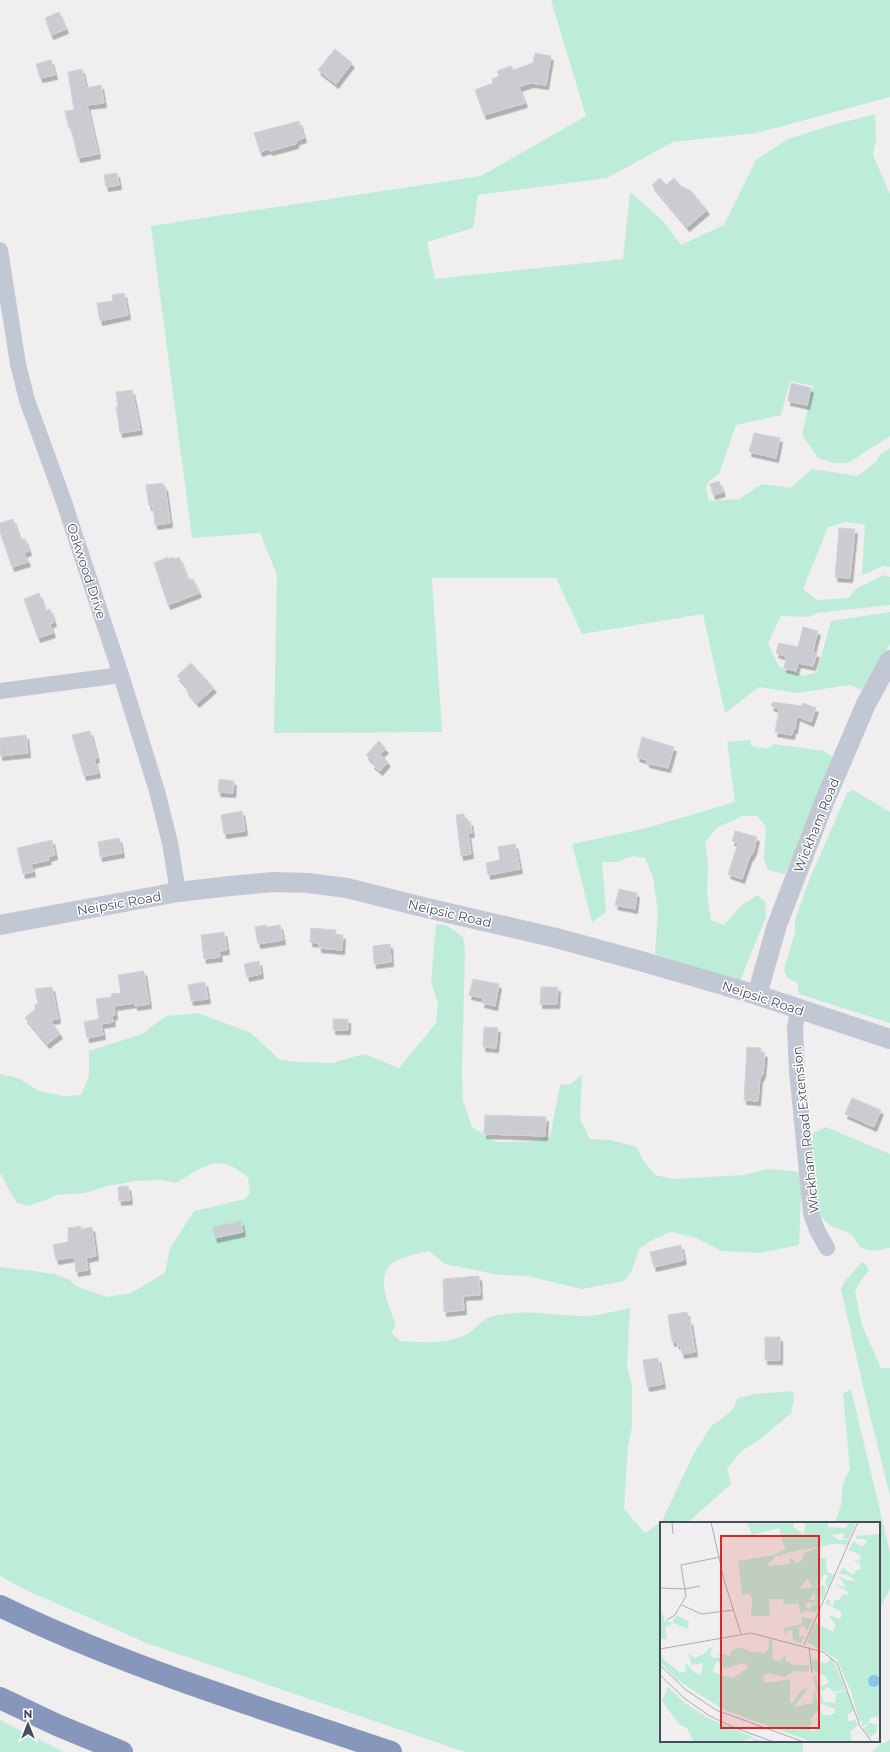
<svg xmlns="http://www.w3.org/2000/svg" width="890" height="1752" viewBox="0 0 890 1752" font-family="Montserrat,sans-serif">
  <style>
    .green { fill: #bdedd8 }
    .building { fill: #cbccd2; stroke: #d2d3d9; filter: url(#shadow) }
    .lines { fill: none; stroke-linecap: round; stroke-linejoin: round }
    .minor { stroke: #c1c7d3; stroke-width: 16 }
    .tertiary { stroke: #c1c7d3; stroke-width: 20 }
    .motorway { stroke: #8697bb; stroke-width: 22 }
    .labels { text-anchor: middle; dominant-baseline: central; stroke-width: 3; stroke-linejoin: round; paint-order: stroke }
    .street-label { font-size: 13px; fill: #464e5b; stroke: #fff }
    .inset-road { fill: none; stroke: #acaeb3; stroke-width: 1 }
    .view { fill: #d62828; fill-opacity: 0.15; stroke: #d62828; stroke-width: 2 }
    .inset-edge { fill: none; stroke: #464e5b; stroke-width: 2 }
  </style>
  <defs>
    <filter id="shadow"><feDropShadow dx="2.5" dy="4.5" stdDeviation="0" flood-color="#0004"/></filter>
  </defs>
  <rect width="100%" height="100%" fill="#f0eeee"/>
  <!-- green -->
  <path class="green" d="M551,0H890V97L756,133L673,142L607,178L478,195L473,228L427,242L435,279L623,259L630,192L664,222L681,245L724,225L756,160L788,139L829,126L875,114L876,140L873,155L890,194V436L848,463H834L818,458L802,435L813,386L790,381L781,415L736,425L719,474L709,481L706,488L709,501L739,499L762,484L790,488L812,469L857,476L877,461L879,455L890,448V567L884,566L862,575L865,525L845,522L828,527L803,589L817,600L849,598L857,588L884,575L890,577V605L817,613L809,617L781,616L768,643L779,667L804,676L817,672L831,621L890,612V644L865,691L849,685L797,693L759,687L725,713L703,614L582,634L556,578H432L442,732L274,733L277,575L260,533L192,538L151,226L481,176L586,116Z
    M751,740V746L767,749L774,744L824,751L836,759L785,874L768,870L764,859L766,827L757,816H743L718,827L705,842L708,862L707,892L711,920L724,925L741,906L757,895L765,901L766,917L740,981L655,954L658,913L653,877L645,858L633,856L616,862H602L606,912L592,922L572,844L643,829L735,802L727,742Z
    M853,790L890,812V1023L799,994L797,982C790,980 786,978 784,970L795,932V920L808,883L847,793Z
    M436,924L446,925L463,937L465,949L462,1071L463,1101L472,1127L496,1142H526L550,1137L560,1085L571,1084L582,1074L580,1119L590,1139L610,1140L637,1147L643,1160L655,1175L673,1179L743,1175L768,1169L802,1172L799,1245L760,1253L722,1251L696,1238L671,1232L652,1240L639,1249L632,1270L624,1281L582,1289L527,1276L500,1275L445,1264L429,1251C418,1254 402,1256 393,1263C374,1276 390,1309 396,1325L391,1333L400,1341C422,1342 449,1345 469,1333C474,1330 478,1324 483,1321C489,1316 498,1315 506,1314C530,1310 554,1315 579,1316C596,1317 614,1311 630,1308L627,1366L632,1385V1426L628,1446L624,1509L645,1533L662,1521L693,1455L712,1425L722,1419L733,1409L738,1398L755,1394L793,1391L794,1399L791,1413L762,1438L743,1450L727,1468L731,1484L687,1523H661V1741H803V1752H465L149,1644L26,1590L0,1576V1267L56,1274L70,1280L76,1286L107,1297L131,1293L165,1273L170,1248L194,1211L245,1199L250,1193L248,1178C220,1151 204,1166 176,1183L161,1180L136,1181L108,1186L85,1193L56,1195L49,1199L27,1206L16,1202L0,1173V1074L18,1078L39,1091L64,1096L81,1095L89,1076V1051L142,1034L166,1016L198,1013L251,1033L280,1060L300,1062L332,1063L364,1054L399,1068L436,1023L438,1003L431,982Z
    M826,1127L890,1154V1248C879,1250 866,1254 858,1244C856,1241 855,1237 851,1235C844,1229 833,1228 827,1223C810,1208 812,1154 813,1133Z
    M862,1262L866,1265L869,1270L860,1282L855,1292L862,1325L881,1368H890V1496L866,1399L841,1289L845,1281Z
    M851,1389L890,1553V1589L879,1609V1523H835L841,1505L843,1483L850,1469L843,1394Z
    M0,1720L64,1752H0Z
    M890,1740V1752H872L879,1745Z"/>
  <!-- building -->
  <path class="building" d="M59,12L66,29L51,35L45,18Z
    M335,49L352,63L336,84L318,70Z
    M535,53L551,56L546,85L531,83L519,87L525,103L484,115L475,90L493,83L492,79L499,76L497,71L511,66L513,70L533,63Z
    M51,60L55,75L40,78L36,64Z
    M82,69L86,88L101,85L104,103L87,105L98,154L78,158L71,128H69L65,111L74,110L68,72Z
    M299,121L304,138L296,141V144L270,151L269,149L260,152L254,133Z
    M117,173L119,185L106,187L104,175Z
    M660,178L666,185L674,178L681,186L691,191L707,210L687,227L652,185Z
    M124,293L128,315L100,321L97,303L113,301L112,295Z
    M791,383L811,388L807,405L788,401Z
    M132,390L140,430L120,433L116,407H118L116,392Z
    M754,433L780,438L776,458L749,452Z
    M719,481L723,492L713,495L710,484Z
    M163,483V486H165L170,523L155,525L153,505L149,506L146,485Z
    M13,519L20,540L25,539L29,551L24,553L28,562L12,567L0,532V523Z
    M839,528L855,529L850,578L835,577Z
    M168,557V559L174,557L175,559L179,557L188,580L193,579L199,593L168,605L154,563Z
    M39,593L45,611L50,609L54,622L50,624L53,633L38,638L24,599Z
    M803,627L818,631L814,646L813,652L817,653L813,666L798,663L796,671L784,668L786,658L785,656L776,653L779,643L798,647Z
    M191,663L214,688L197,703L186,690L188,688L177,676Z
    M773,702L801,706L803,703L816,708L811,722L797,716L795,729H793L792,735L775,732L779,709L771,706Z
    M90,731L97,758L94,759L98,773L84,776L72,735Z
    M26,735L28,753L0,756V738Z
    M642,737L674,747L668,768L647,763V760L637,757Z
    M379,741L386,749L380,754L388,762L380,771L372,764L374,762L366,755Z
    M219,779L234,781L233,793L218,792Z
    M242,811L245,831L224,834L221,815Z
    M464,814L466,822L470,821L472,833H468L471,854L461,856L456,815Z
    M735,831L757,837L754,850L751,856H750L742,879L728,874L738,843L732,841Z
    M119,838L122,853L100,857L98,842Z
    M52,840L55,855L48,857L49,860L31,864L33,872L23,874L17,848Z
    M515,844L520,869L488,875L486,863L500,860L498,847Z
    M619,889L637,893L635,909L615,905Z
    M266,925V927L280,925L283,940L258,944L255,927Z
    M311,928L336,930L335,934L343,935L342,950L319,948V943L310,942Z
    M224,932L227,950L219,951L220,957L204,959L201,935Z
    M390,944L391,962L374,964L373,946Z
    M259,961L261,974L247,977L244,964Z
    M144,971L149,1004L135,1006V1003L114,1006L115,1015L112,1016L113,1022L101,1024L103,1035L87,1038L84,1022L99,1019L96,999L112,997L111,994L121,993L118,975Z
    M473,979L499,984L495,1006L482,1003L483,998L469,995Z
    M205,982L208,999L191,1001L188,985Z
    M52,987L58,1019L50,1020L60,1034L47,1044L25,1018L35,1009V1005L38,1004L35,989Z
    M541,987H558L557,1004H540Z
    M333,1019H348V1030H333Z
    M484,1027L498,1028L496,1048L483,1047Z
    M747,1047L761,1048V1052L765,1053L763,1073L761,1077H760L758,1101L744,1100Z
    M852,1098L881,1110L874,1127L845,1114Z
    M485,1115L546,1117L545,1136L484,1134Z
    M128,1186L130,1200L119,1201L118,1187Z
    M241,1221L243,1232L215,1238L213,1227Z
    M81,1226V1229L92,1227L96,1256L86,1258L88,1270L76,1272L74,1257L56,1260L53,1245L68,1242V1228Z
    M681,1245L684,1260L654,1267L650,1252Z
    M479,1276L480,1295L463,1296L464,1310L444,1312L443,1279Z
    M687,1312L688,1321L690,1320L695,1352L682,1354L680,1345H677L676,1341L672,1342L668,1315Z
    M765,1337H780V1360H765Z
    M658,1358L663,1384L647,1387L643,1360Z"/>
  <g class="lines">
    <!-- minor -->
    <path class="minor" d="M0,250L18,364L27,400L63,499L121,675L157,791L170,843L178,892
      M0,691L121,675
      M798,1009L795,1028L797,1071L811,1213L817,1230L827,1248"/>
    <!-- tertiary -->
    <path class="tertiary" d="M0,925L178,892L230,886L274,882L308,883L347,888L427,908L556,938L644,962L757,995L890,1039
      M757,995L777,925L825,800L866,704L890,660"/>
    <!-- motorway -->
    <path class="motorway" d="M0,1606C125,1667 259,1707 391,1752
      M0,1698L57,1725L122,1752"/>
  </g>
  <g class="labels">
    <!-- street labels -->
    <g class="street-label">
      <text transform="translate(87 571) rotate(72)">Oakwood Drive</text>
      <text transform="translate(816 825) rotate(-68)">Wickham Road</text>
      <text transform="translate(119 903) rotate(-10)">Neipsic Road</text>
      <text transform="translate(450 913) rotate(13)">Neipsic Road</text>
      <text transform="translate(763 998) rotate(18)">Neipsic Road</text>
      <text transform="translate(805 1130) rotate(-96)">Wickham Road Extension</text>
    </g>
  </g>
  <!-- overview -->
  <g transform="translate(660 1522)">
    <rect width="220" height="220" fill="#f0eeee"/>
    <path d="M87,0H134L133,5L144,12L146,0H168V5L186,6L190,0H196L189,17H183L185,11L171,13L179,18H189L188,23L174,22L135,29L114,35L113,39L108,41L109,44L129,42L130,35L136,41L141,39L144,31L157,26L159,35L166,37L167,50L174,53L168,67L165,60L168,54L164,52L160,61L154,65L151,64L148,56L139,67L164,63L166,70L162,78L160,76L156,77L154,71L149,78L158,77L161,80L147,81L145,84L149,88L152,82L161,81L156,90L145,89L141,92L138,81L125,83L122,77H109L110,94H91L92,77L90,72L82,73L78,39L114,33L125,27L119,6L92,13ZM220,12V194L209,196L210,199L202,205V199H199L192,172L177,137L147,120L155,101L173,110L176,103L168,93L180,97L182,92L180,89L165,81L167,77L171,79L170,83L173,84L174,79L179,78L183,72L188,73L187,69L173,62L187,66L178,54L186,58L196,59L188,53L179,52L183,46L193,53L196,48H201L200,42L193,38L200,39L201,33L188,28L194,19L202,25L207,20L205,17H196V14ZM0,88L5,99L14,101L13,98L17,93L29,100L28,107L14,101L5,105L7,117H0ZM141,95L153,97L147,110L144,103L139,106V115L145,113L142,121L133,119L132,108L127,109L126,115L124,106L142,102ZM109,115L112,118L113,138L121,139L125,132L126,139L133,143H149V150L135,149L125,155L108,151L103,155L105,161L130,157V179L132,182L142,167L148,166L134,185L153,181L154,166L159,187L150,198L153,200L149,205L152,210L159,205L161,189L163,193H170L175,191V187L160,181L153,155L156,153L158,164L167,162L168,159L165,154L152,148V137L165,141L169,139L170,135L174,139L186,168L174,170L168,165L160,170L164,180L175,181L176,171L187,169L194,189L188,192V199L196,198L198,203L190,210L192,220H152L64,188L16,157L0,140L1,128L2,136L19,150H26L25,143L27,142L35,151L41,153L43,141L31,143L29,131L35,136L44,132L50,125L53,127L50,131L53,136L60,135L57,130L70,134L71,129L79,125L92,130L105,131L109,126ZM57,139L64,146L85,141L89,145L73,156L54,151L53,147ZM8,165L26,182L48,196L104,220H94L93,216L78,220H34L27,206L19,202L2,179ZM209,201L217,202L216,210L210,215L203,207Z" fill="#bdedd8" fill-rule="evenodd"/>
    <path d="M208 159a6 6 0 1 1 12 0a6 6 0 1 1-12 0Z" fill="#8bc6e9"/>
    <path class="inset-road" d="M12,0L13,12M51,0L64,58L81,112M0,66L25,67L40,64M22,83L41,92L74,88M7,98L15,93L26,74L21,43L60,35M144,123L198,0M149,125L152,151M0,127L91,111L163,130L177,141L200,204L212,220M0,143L26,168L56,188L144,220M0,153L24,176L48,193L75,206L114,220"/>
    <path class="view" d="M61,14H159V206H61Z"/>
    <rect width="220" height="220" class="inset-edge"/>
  </g>
  <!-- north arrow -->
  <g transform="translate(28 1724)" stroke="#ffffff" stroke-width="3" paint-order="stroke">
  <path d="M0-3L7 15L0 10L-7 15Z" fill="#464e5b"/>
  <text y="-6" font-size="11" font-weight="bold" text-anchor="middle" fill="#464e5b">N</text>
  </g>
</svg>
